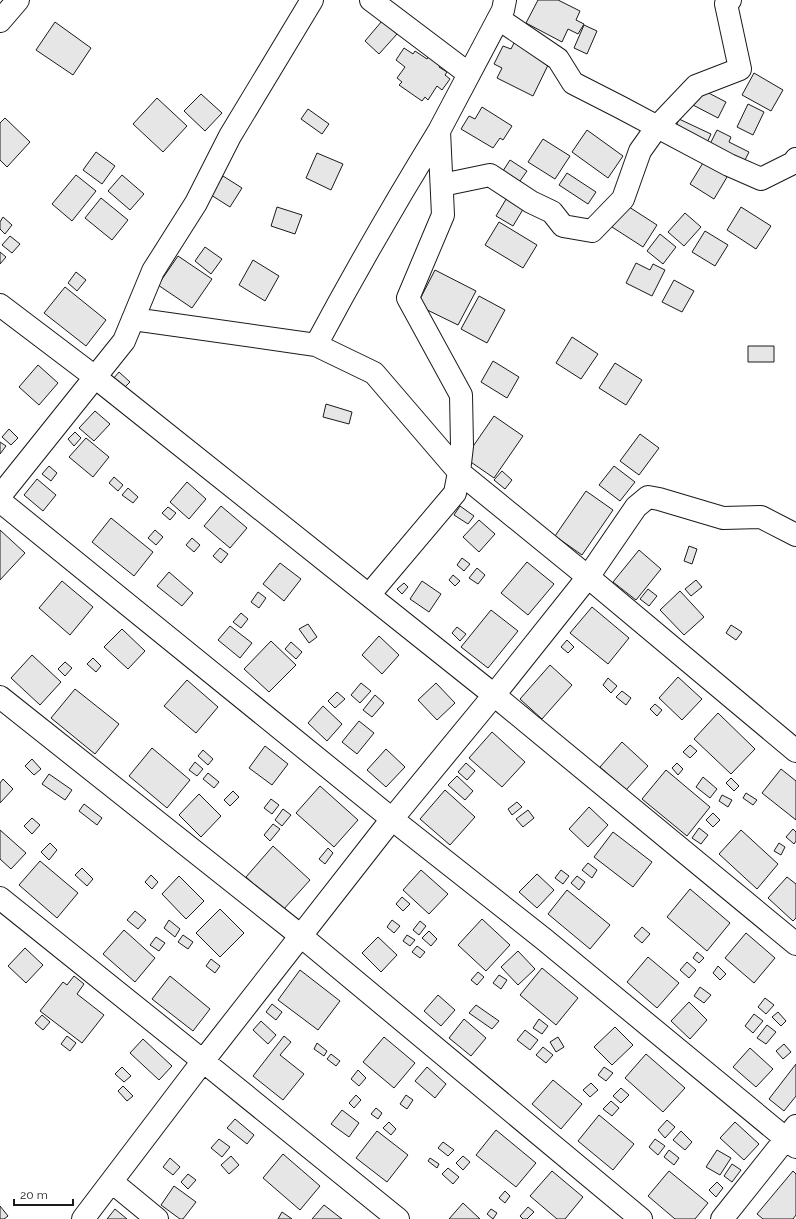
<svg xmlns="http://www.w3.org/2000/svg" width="796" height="1219" viewBox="0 0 796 1219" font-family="Raleway,sans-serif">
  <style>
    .building { fill: #e6e6e6; stroke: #1a1a1a }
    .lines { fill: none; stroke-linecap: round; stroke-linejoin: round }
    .minor-casing { stroke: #1a1a1a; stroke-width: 24 }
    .major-casing { stroke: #1a1a1a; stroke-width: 24 }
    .minor { stroke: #fff; stroke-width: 22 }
    .major { stroke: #fff; stroke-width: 22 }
  </style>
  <rect width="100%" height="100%" fill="#fff"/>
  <!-- building -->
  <path class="building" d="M538,0H558L580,11L576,20L584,24L578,34L568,29L562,42L526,23Z
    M382,21L397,34L379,54L365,41Z
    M55,22L91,48L73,75L36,50Z
    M584,25L597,31L587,54L574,48Z
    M514,43L550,61L533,96L497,78L502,68L494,64L503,46L511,49Z
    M404,48L413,54L415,51L427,59L429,56L441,64L439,67L447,72L445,75L450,79L442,90L437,86L428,100L425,97L422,101L399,85L402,82L397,78L405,67L396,60Z
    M754,73L783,90L771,111L742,95Z
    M699,88L726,102L718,118L691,104Z
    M201,94L222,113L205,131L184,111Z
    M157,98L187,126L163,152L133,124Z
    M748,104L764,112L753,135L737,127Z
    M482,107L512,126L503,140L500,138L493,148L461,129L469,116L475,119Z
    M308,109L329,124L322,134L301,119Z
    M5,118L30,142L7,167L0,160V123Z
    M679,119L711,134L706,145L674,131Z
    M587,130L623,156L608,178L572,152Z
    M717,130L731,137L729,142L749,152L744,162L709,146Z
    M543,139L570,156L555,179L528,162Z
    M96,152L115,166L102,184L83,170Z
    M317,153L343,164L331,190L306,178Z
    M706,158L730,172L714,199L690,184Z
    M510,160L527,171L515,188L499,177Z
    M567,173L596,192L588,204L559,185Z
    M76,175L96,191L72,221L52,204Z
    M122,175L144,194L130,210L108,191Z
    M223,176L242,188L230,207L211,195Z
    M508,196L525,206L513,226L496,216Z
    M101,198L128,220L112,240L85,218Z
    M626,205L657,225L643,247L612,227Z
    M277,207L302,215L295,234L271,226Z
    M741,207L771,226L756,249L727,230Z
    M685,213L701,227L684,246L668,232Z
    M3,217L12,225L5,234L0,229V222Z
    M499,222L537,245L523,268L485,245Z
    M705,231L728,245L715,266L692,252Z
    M660,234L676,247L663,264L647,251Z
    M10,236L20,244L12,253L2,245Z
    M205,247L222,259L211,274L195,261Z
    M0,252L6,257L0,264Z
    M178,256L212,279L192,308L158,285Z
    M253,260L279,276L265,301L239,285Z
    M636,263L650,270L653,264L665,270L652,296L626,283Z
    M435,270L476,291L458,325L417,305Z
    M76,272L86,280L77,291L68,283Z
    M674,280L694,291L682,312L662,302Z
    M65,287L106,320L86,346L44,313Z
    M479,296L505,310L487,343L461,329Z
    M572,337L598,354L581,379L556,363Z
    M748,346H774V362H748Z
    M493,361L519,377L507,398L481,382Z
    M615,363L642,380L626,405L599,388Z
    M38,365L58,383L39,405L19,387Z
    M119,372L130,382L123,389L113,379Z
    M326,404L352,412L349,424L323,417Z
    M95,411L110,424L94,441L79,428Z
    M494,416L523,436L494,478L465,458Z
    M9,429L18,438L11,445L2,437Z
    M75,432L81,438L74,446L68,439Z
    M640,434L659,448L639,475L620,461Z
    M86,438L109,457L93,477L69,457Z
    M0,442L6,446L0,454Z
    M49,466L57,473L51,481L42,474Z
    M614,466L635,482L620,501L599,485Z
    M502,471L512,480L505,489L494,480Z
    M114,477L123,485L118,491L109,483Z
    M37,479L56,495L43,511L24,495Z
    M187,482L206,499L189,519L170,502Z
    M128,488L138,497L133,503L122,495Z
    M586,491L613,510L582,555L555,536Z
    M221,506L247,528L230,548L204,526Z
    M460,506L474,516L468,524L454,515Z
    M168,507L176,513L170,520L162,513Z
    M111,518L153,552L134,576L92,542Z
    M479,520L495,534L479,552L463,537Z
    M0,530L25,553L0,580Z
    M155,530L163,537L156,545L148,538Z
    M192,538L200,545L194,552L186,545Z
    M689,546L697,549L692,564L684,561Z
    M220,548L228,554L221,563L213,556Z
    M639,550L661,569L636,600L613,582Z
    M462,558L470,564L464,571L457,565Z
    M527,562L554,584L528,615L501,593Z
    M280,563L301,579L284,601L263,584Z
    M477,568L485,575L478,584L469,578Z
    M169,572L193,593L182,606L157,586Z
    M453,575L460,581L455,586L449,580Z
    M696,580L702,587L691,596L685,589Z
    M62,581L93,607L70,635L39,608Z
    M422,581L441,594L429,612L410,599Z
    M404,583L408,587L402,594L397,589Z
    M648,589L657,596L649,606L640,599Z
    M680,591L704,617L684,635L660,610Z
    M258,592L266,598L259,608L251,602Z
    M592,607L629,638L608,664L570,633Z
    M491,610L518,631L488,668L461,647Z
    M241,613L248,619L241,628L233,622Z
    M308,624L317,637L309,643L299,629Z
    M731,625L742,632L736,640L726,633Z
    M230,626L252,643L240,658L218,640Z
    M457,627L466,634L460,641L452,633Z
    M122,629L145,651L128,669L104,647Z
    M379,636L399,655L382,674L362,655Z
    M567,640L574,647L568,653L561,647Z
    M271,641L296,665L269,692L244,669Z
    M291,642L302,652L296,659L285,649Z
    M32,655L61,682L40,705L11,678Z
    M93,658L101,666L96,672L87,664Z
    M65,662L72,668L65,676L58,669Z
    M550,665L572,685L542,719L520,699Z
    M678,677L702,699L682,720L659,698Z
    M608,678L617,686L611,693L603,685Z
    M187,680L218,707L196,733L164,706Z
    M361,683L371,691L360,703L351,695Z
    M436,683L455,703L437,720L418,700Z
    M75,689L119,724L95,754L51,718Z
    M622,691L631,698L626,705L616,697Z
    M337,692L345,699L335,708L328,701Z
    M375,695L384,703L372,717L363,710Z
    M655,704L662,710L657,716L650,709Z
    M323,706L342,724L327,741L308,723Z
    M718,713L755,749L731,774L694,739Z
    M359,721L374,733L357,754L342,742Z
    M492,732L525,762L502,787L469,758Z
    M622,742L648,766L626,790L600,767Z
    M690,745L697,751L690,758L683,752Z
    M265,746L288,764L272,785L249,768Z
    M152,748L190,780L167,808L129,776Z
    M386,749L405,767L386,787L367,770Z
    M203,750L213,759L208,765L198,756Z
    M32,759L41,769L34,775L25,766Z
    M195,762L203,769L197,776L189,770Z
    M466,763L475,771L467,780L458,772Z
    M677,763L683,769L678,775L672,768Z
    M781,769L796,781V820L762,793Z
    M666,770L710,807L687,836L642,799Z
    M208,773L219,782L214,788L203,779Z
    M49,774L72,790L65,800L42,784Z
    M457,776L473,791L465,800L448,785Z
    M703,777L717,789L710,798L696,787Z
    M731,778L739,786L734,791L726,783Z
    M3,779L13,789L0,803V783Z
    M320,786L358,820L334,847L296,813Z
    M445,790L475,817L450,845L420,819Z
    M233,791L239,797L230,806L224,800Z
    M746,793L757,800L753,805L743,798Z
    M199,794L221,816L201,837L179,815Z
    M722,795L732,800L728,807L719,801Z
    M271,799L279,805L272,814L264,808Z
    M517,802L522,807L512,815L508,809Z
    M84,804L102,818L97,825L79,811Z
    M589,807L608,825L588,847L569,829Z
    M283,809L291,815L282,826L275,820Z
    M528,810L534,818L523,827L516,819Z
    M713,813L720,820L713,827L706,820Z
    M32,818L40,825L32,834L24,826Z
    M273,824L280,829L270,841L264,835Z
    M699,828L708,835L701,844L692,838Z
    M793,829L796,832V841L794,844L786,837Z
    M0,830L26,853L11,869L0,859Z
    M741,830L778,864L757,889L719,854Z
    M613,832L652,862L633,887L594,857Z
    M50,843L57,850L49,860L41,852Z
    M779,843L785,847L781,855L774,851Z
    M273,846L310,880L283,910L246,877Z
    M328,848L333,853L325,864L319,859Z
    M40,861L78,893L57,918L19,885Z
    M588,863L597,870L592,878L582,870Z
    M82,868L93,879L87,886L75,875Z
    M421,870L448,894L429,914L403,890Z
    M561,870L569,876L563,884L555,878Z
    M537,874L554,890L537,908L519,892Z
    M151,875L158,882L152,889L145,882Z
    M179,876L204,901L186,919L162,894Z
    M577,876L585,882L579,890L571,883Z
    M787,877L796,884V918L793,921L768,898Z
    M690,889L730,923L707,951L667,917Z
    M567,890L610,925L590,949L548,914Z
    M402,897L410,904L403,911L396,904Z
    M220,909L244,933L220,957L196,933Z
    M135,911L146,920L138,929L127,920Z
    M482,919L510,945L486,971L458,945Z
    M169,920L180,929L175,937L164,928Z
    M392,920L400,926L394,933L387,927Z
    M420,921L426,926L419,935L413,930Z
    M642,927L650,934L642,943L634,936Z
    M124,930L155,958L135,982L103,954Z
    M429,931L437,939L431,946L422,938Z
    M746,933L775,958L754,983L725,958Z
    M183,935L193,942L188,949L178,942Z
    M407,935L415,940L410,946L403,941Z
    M156,937L165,943L159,951L150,945Z
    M378,937L397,955L381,972L362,953Z
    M417,946L425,952L420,958L412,952Z
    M25,948L43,965L26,983L8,966Z
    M518,951L535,969L518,985L501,967Z
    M697,952L704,958L699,963L693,958Z
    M648,957L679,983L657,1008L627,982Z
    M211,959L220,966L215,973L206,966Z
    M687,962L696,970L689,978L680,970Z
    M718,966L726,974L720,980L713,973Z
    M542,968L578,998L556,1025L520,995Z
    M300,970L340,1001L318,1030L278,1000Z
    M478,972L484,977L477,985L471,980Z
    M499,975L507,980L501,989L493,983Z
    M74,976L84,984L77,994L104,1015L82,1043L40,1011L63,982L67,985Z
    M170,976L210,1009L193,1031L152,999Z
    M700,987L711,995L704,1003L694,996Z
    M438,995L455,1010L441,1026L424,1011Z
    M765,998L774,1005L766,1014L758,1007Z
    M689,1002L707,1020L690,1039L671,1021Z
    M272,1004L282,1012L276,1020L266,1012Z
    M476,1005L499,1021L492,1029L469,1013Z
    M778,1012L786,1021L781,1026L772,1017Z
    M754,1014L763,1021L753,1033L745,1026Z
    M42,1015L50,1022L43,1030L35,1023Z
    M464,1019L486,1038L471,1056L449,1038Z
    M539,1019L548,1026L542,1034L533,1028Z
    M261,1021L276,1035L268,1044L253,1030Z
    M767,1025L776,1032L766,1044L757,1038Z
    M615,1027L633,1045L612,1065L594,1047Z
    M525,1030L538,1040L530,1050L517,1040Z
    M67,1036L76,1043L70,1051L61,1044Z
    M284,1036L291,1042L280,1055L304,1074L283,1100L253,1076Z
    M384,1037L415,1063L394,1088L363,1062Z
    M558,1037L564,1047L556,1052L550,1042Z
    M143,1039L172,1066L159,1080L130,1053Z
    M317,1043L327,1051L324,1056L314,1049Z
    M784,1044L791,1052L783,1059L776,1051Z
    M543,1047L553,1055L546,1063L536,1055Z
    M750,1048L773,1069L756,1087L733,1067Z
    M331,1054L340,1061L336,1066L327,1059Z
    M646,1054L685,1088L663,1112L625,1078Z
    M796,1064V1096L784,1111L769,1099Z
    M122,1067L131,1076L124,1082L115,1074Z
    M427,1067L446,1084L435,1098L415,1081Z
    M604,1067L613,1073L606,1081L598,1075Z
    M358,1070L366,1078L359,1086L351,1079Z
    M553,1080L582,1104L561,1129L532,1104Z
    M591,1083L598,1090L590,1097L583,1090Z
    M123,1086L133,1096L127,1101L118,1091Z
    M621,1088L629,1095L621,1103L613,1096Z
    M356,1095L361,1100L354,1108L349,1103Z
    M406,1095L413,1100L407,1109L400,1104Z
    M611,1101L619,1108L612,1116L603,1109Z
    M376,1108L382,1113L378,1119L371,1114Z
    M342,1110L359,1123L349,1137L331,1124Z
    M599,1115L634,1144L613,1170L578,1141Z
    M235,1119L254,1135L247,1144L227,1128Z
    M667,1120L675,1127L665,1138L658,1130Z
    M389,1122L396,1129L391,1135L383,1128Z
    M735,1122L759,1144L744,1160L720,1138Z
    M496,1130L536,1163L516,1187L476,1155Z
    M377,1131L408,1155L387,1182L356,1158Z
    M681,1131L692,1142L685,1150L673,1140Z
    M219,1139L230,1147L222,1157L211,1148Z
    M655,1139L665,1146L658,1155L649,1147Z
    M443,1142L454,1150L448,1156L438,1148Z
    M669,1150L679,1158L674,1165L664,1157Z
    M717,1150L731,1158L720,1175L706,1167Z
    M283,1154L320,1186L300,1210L263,1178Z
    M231,1156L239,1165L229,1174L221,1165Z
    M463,1156L470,1162L463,1170L456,1163Z
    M170,1158L180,1167L173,1175L163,1167Z
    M430,1158L439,1164L437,1168L428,1161Z
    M732,1164L741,1170L732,1182L724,1176Z
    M448,1168L459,1177L453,1184L442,1174Z
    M552,1171L583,1197L565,1219H557L530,1196Z
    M669,1171L708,1203L695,1219H675L648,1196Z
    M793,1171L796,1174V1215L793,1219H763L757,1214Z
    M188,1174L196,1180L188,1189L181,1182Z
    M717,1182L723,1188L716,1197L709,1190Z
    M174,1186L196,1202L183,1219H180L161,1205Z
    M505,1191L510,1196L505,1203L499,1198Z
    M463,1203L480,1219H449Z
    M324,1205L342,1219H312Z
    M0,1206L8,1216L4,1219H0Z
    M528,1207L534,1212L527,1219H523L520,1216Z
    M115,1209L127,1219H107Z
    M491,1209L497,1213L493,1219L487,1214Z
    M282,1212L292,1219H278Z"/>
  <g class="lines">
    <defs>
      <path id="minor" d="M371,0L469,74
        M499,19L558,59L573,83L620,107L729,165L761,179L793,163L796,159
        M442,185L490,175L531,202L552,212L563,226L592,231L623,199L640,151L657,127L696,86L740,69L726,4L730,0
        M0,305L95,377L494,695L796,944
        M133,319L316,345L374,373L459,472L588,577L636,507L648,497L659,499L723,518L761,517L796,535
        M316,345C355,272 396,201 439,131
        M0,496L124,341L153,271L196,203L230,136L312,0
        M0,501L392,819L494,695L588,577L796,751
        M369,595L455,493L459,472L462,446L461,395L408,298L443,215L439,131L503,10L505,0
        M0,697L301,936L641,1219
        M0,898L203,1061L392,819L545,940L796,1147
        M112,1182L157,1219
        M83,1219L203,1061L398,1219
        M722,1219L796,1126"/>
      <path id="major" d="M0,21L18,0"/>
    </defs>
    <!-- minor casing -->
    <use href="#minor" class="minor-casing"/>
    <!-- major casing -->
    <use href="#major" class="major-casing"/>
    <!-- minor -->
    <use href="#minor" class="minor"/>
    <!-- major -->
    <use href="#major" class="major"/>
  </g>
  <!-- scale -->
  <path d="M14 1199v6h59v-6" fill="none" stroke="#1a1a1a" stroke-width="2"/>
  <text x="20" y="1199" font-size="12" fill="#1a1a1a" stroke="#ffffff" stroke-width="3" paint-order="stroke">20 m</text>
</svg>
